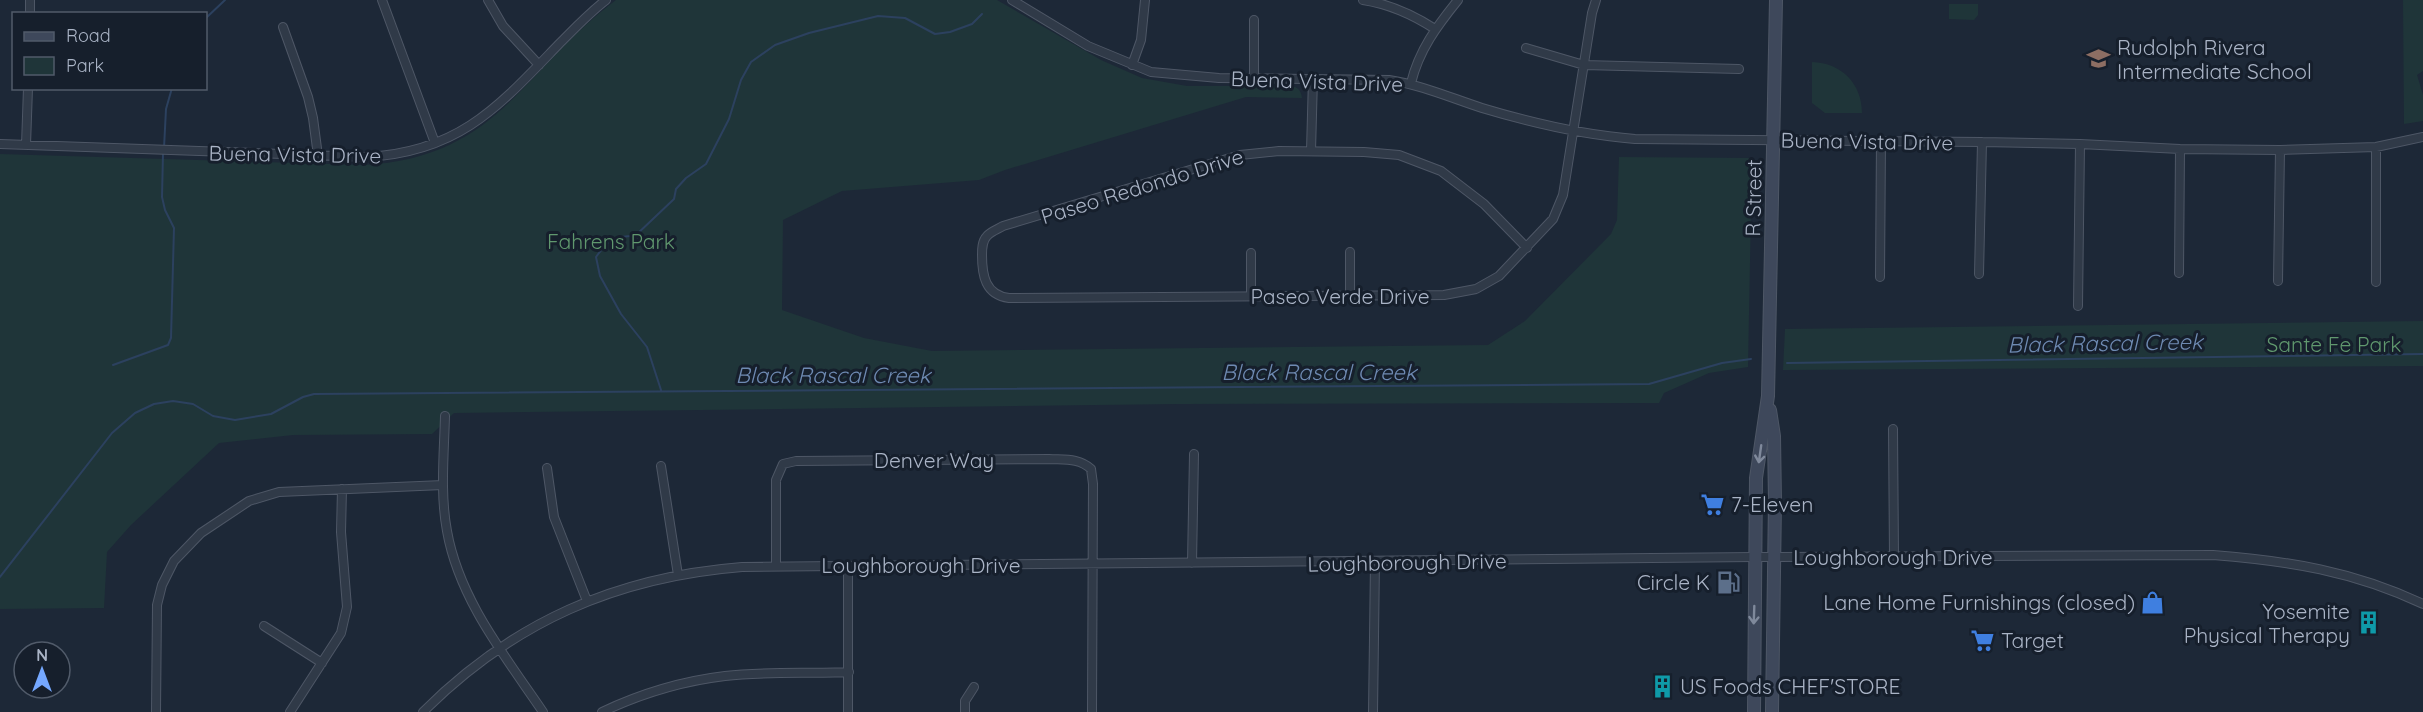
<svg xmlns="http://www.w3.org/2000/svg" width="2423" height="712" viewBox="0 0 2423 712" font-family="Quicksand,sans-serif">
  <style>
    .green { fill: #1f3539 }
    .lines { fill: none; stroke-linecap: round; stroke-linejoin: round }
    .stream { stroke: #2c415f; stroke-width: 2 }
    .street-casing { stroke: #4e5766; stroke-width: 10 }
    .secondary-casing { stroke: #4e5766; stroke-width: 14 }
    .street { stroke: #303a48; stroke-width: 8 }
    .secondary { stroke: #3e485b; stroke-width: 12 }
    .oneway { stroke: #7f899b }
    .labels { text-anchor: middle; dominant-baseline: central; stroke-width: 6; stroke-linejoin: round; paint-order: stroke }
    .poi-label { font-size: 21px; fill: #aab4c6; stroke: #161f2c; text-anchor: start }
    .street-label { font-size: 21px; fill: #aab4c6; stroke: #161f2c }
    .park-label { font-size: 21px; fill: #60986e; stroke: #161f2c }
    .water-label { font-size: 22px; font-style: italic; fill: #6e8ab2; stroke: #161f2c }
  </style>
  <rect width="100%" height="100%" fill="#1d2837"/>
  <!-- green -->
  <path class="green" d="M616,0H997L1101,60L1142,78L1187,86H1291C1298,87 1301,90 1302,98L1246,97L1005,170L979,180L842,191L783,220L782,310L864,338L932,351L1488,345L1525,321L1611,234L1617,220L1619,157L1752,158L1748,367L1709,373L1664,393L1659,403L1178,404L454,413L432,434L293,435L219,443L131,525L107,552L104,608L0,609V154L363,165C499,158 522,70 616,0Z
    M2403,0H2423V71L2417,75L2423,95V121L2404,124Z
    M1949,4H1978V15L1974,20L1949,19Z
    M1812,62C1842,63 1862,84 1862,113H1825L1812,103Z
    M2423,321V366L1783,370L1785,329Z"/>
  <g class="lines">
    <!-- stream -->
    <path class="stream" d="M206,18L225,0
      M164,148L166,109L172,88
      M1787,363L2423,354
      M113,365L168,345L171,338L174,228L165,210L162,197L163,153
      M661,390L647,347L621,314L600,276L596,257C608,240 614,236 635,236L674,199L676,189L686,178L706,164L729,119L741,80L751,62L775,45L809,33L878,16L905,18L935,34L950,32L972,24L982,14
      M0,577L112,433L135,413L154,404L173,401L193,404L213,416L235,420L271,414L303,397L314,394L1649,384L1722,363L1751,359"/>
    <defs>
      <path id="street" d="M382,0L435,143
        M488,0L503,26L539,65
        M1012,0L1088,46L1151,72L1219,78L1389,80C1422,85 1451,98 1482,108C1532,123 1582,135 1635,139L1982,142L2080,144L2180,149L2280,150L2376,147L2423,137
        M1363,0C1389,4 1412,14 1435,29
        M30,14V0
        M1254,20V78
        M283,27L308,97L313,118L318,156
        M1526,48L1584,65L1739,69
        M1132,65L1141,40L1145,0
        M1411,83C1419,50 1437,26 1458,0
        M0,144L367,157C460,152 499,106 559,44C574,29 589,13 606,0
        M26,145L28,88
        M2376,147V282
        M1311,151L1313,78
        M1527,248L1484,204L1441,171L1399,155L1364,152L1279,151L1240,155L1003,226C998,229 990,232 987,236C982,241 982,249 982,255C982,275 985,295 1009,298L1444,295L1476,289L1499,276L1553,219L1563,195L1592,13L1596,0
        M1350,252V295
        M1251,253V296
        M2179,273L2180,149
        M1979,274L1982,142
        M1880,277L1881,140
        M2278,281L2280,150
        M2078,306L2080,144
        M445,416C444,454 440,494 447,531C459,599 505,656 543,712
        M1893,429L1894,557
        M661,466L678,575
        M547,468L554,517L587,601
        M1192,563L1194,454
        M776,566V480L783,464L796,461L1049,459C1065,460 1079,458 1091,469L1093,484L1092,712
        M264,626L322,663
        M156,712L157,605L162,585L174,561L201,533L249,501L279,492L443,485
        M290,712L341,633L347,607L341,532L342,489
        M423,712C513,622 616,577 742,567L1755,557L2213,555C2289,561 2353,571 2423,604
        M602,712C640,694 683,681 725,676C765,671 808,674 849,672
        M848,712V566
        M965,712V701L974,687
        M1373,712L1375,562"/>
      <path id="secondary" d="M1770,410L1774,436L1775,502L1772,712
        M1754,712L1756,478L1768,396L1776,0"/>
    </defs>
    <!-- street casing -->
    <use href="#street" class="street-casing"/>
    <!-- secondary casing -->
    <use href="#secondary" class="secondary-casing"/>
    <!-- street -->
    <use href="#street" class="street"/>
    <!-- secondary -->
    <use href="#secondary" class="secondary"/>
  </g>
  <!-- one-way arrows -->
  <defs><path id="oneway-shaft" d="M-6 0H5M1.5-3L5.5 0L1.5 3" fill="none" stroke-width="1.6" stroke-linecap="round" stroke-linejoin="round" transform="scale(1.5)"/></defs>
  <g class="oneway">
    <use href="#oneway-shaft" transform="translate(1760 454) rotate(98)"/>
    <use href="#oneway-shaft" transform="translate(1754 615) rotate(92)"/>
  </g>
  <!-- icons -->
  <defs>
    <symbol id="school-bare" viewBox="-9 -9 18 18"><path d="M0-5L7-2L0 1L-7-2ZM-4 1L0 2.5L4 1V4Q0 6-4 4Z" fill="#8d6e63" stroke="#161f2c" stroke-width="2.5" paint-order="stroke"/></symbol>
    <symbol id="supermarket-bare" viewBox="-9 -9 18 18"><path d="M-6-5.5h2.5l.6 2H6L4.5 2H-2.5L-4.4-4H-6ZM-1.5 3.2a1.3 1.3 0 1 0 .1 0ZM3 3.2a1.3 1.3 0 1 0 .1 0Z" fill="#3f7fe0" stroke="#161f2c" stroke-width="2.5" paint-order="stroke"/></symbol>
    <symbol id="fuel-bare" viewBox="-9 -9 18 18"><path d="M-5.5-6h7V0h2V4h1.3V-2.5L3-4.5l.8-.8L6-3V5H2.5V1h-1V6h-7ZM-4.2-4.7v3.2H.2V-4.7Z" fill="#5c6f8a" stroke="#161f2c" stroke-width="2.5" paint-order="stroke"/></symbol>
    <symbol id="shop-bare" viewBox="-9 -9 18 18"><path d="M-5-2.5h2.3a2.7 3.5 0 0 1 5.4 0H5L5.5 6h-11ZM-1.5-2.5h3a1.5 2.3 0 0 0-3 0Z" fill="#3f7fe0" stroke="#161f2c" stroke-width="2.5" paint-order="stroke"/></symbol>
    <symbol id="building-bare" viewBox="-9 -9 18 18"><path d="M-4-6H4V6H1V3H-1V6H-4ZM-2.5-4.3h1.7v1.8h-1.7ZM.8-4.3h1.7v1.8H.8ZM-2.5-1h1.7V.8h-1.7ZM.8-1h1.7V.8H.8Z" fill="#0f9aa8" stroke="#161f2c" stroke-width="2.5" paint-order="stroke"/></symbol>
  </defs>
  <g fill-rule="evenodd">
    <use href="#school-bare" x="2082" y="42" width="33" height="33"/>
    <use href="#supermarket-bare" x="1696" y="488" width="33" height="33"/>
    <use href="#fuel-bare" x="1712" y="566" width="33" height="33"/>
    <use href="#shop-bare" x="2136" y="586" width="33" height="33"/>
    <use href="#building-bare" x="2352" y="606" width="33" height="33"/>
    <use href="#supermarket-bare" x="1966" y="624" width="33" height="33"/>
    <use href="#building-bare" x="1646" y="670" width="33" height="33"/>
  </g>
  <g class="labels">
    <!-- poi labels -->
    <g class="poi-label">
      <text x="2117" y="47">Rudolph Rivera<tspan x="2117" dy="24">Intermediate School</tspan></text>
      <text x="1731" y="504">7-Eleven</text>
      <text x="1710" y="582" text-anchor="end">Circle K</text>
      <text x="2135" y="602" text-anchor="end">Lane Home Furnishings (closed)</text>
      <text x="2350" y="611" text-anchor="end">Yosemite<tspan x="2350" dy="24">Physical Therapy</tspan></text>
      <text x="2001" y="640">Target</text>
      <text x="1680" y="686">US Foods CHEF'STORE</text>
    </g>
    <!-- street labels -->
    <g class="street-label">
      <text transform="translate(1317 81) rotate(2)">Buena Vista Drive</text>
      <text transform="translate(1867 141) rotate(1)">Buena Vista Drive</text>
      <text transform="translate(295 154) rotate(1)">Buena Vista Drive</text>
      <text transform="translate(1142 186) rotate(-17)">Paseo Redondo Drive</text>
      <text transform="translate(1753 198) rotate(-89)">R Street</text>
      <text x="1340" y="296">Paseo Verde Drive</text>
      <text x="934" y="460">Denver Way</text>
      <text x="1893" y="557">Loughborough Drive</text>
      <text transform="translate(1407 562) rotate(-1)">Loughborough Drive</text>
      <text x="921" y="565">Loughborough Drive</text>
    </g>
    <!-- park labels -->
    <g class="park-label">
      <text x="611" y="241">Fahrens Park</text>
      <text x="2334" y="344">Sante Fe Park</text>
    </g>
    <!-- water labels -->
    <g class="water-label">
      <text transform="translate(2105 343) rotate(-1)">Black Rascal Creek</text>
      <text x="1319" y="372">Black Rascal Creek</text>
      <text x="833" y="375">Black Rascal Creek</text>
    </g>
  </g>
  <!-- legend -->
  <rect x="12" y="12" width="195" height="78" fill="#161f2c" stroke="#515b6a" stroke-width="1.5"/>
  <rect x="24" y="32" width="30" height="9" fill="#3e485b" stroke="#515b6a" stroke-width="1.5"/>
  <text x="66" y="42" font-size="18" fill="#aab4c6">Road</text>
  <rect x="24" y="57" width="30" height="18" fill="#1f3539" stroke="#515b6a" stroke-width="1.5"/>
  <text x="66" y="72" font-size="18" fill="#aab4c6">Park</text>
  <!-- north arrow -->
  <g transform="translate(42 670)"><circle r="28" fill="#161f2c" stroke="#515b6a" stroke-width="1.5"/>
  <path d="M0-4.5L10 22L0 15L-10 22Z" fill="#75a8ff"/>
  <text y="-9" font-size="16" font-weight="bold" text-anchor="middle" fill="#aab4c6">N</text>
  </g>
</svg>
